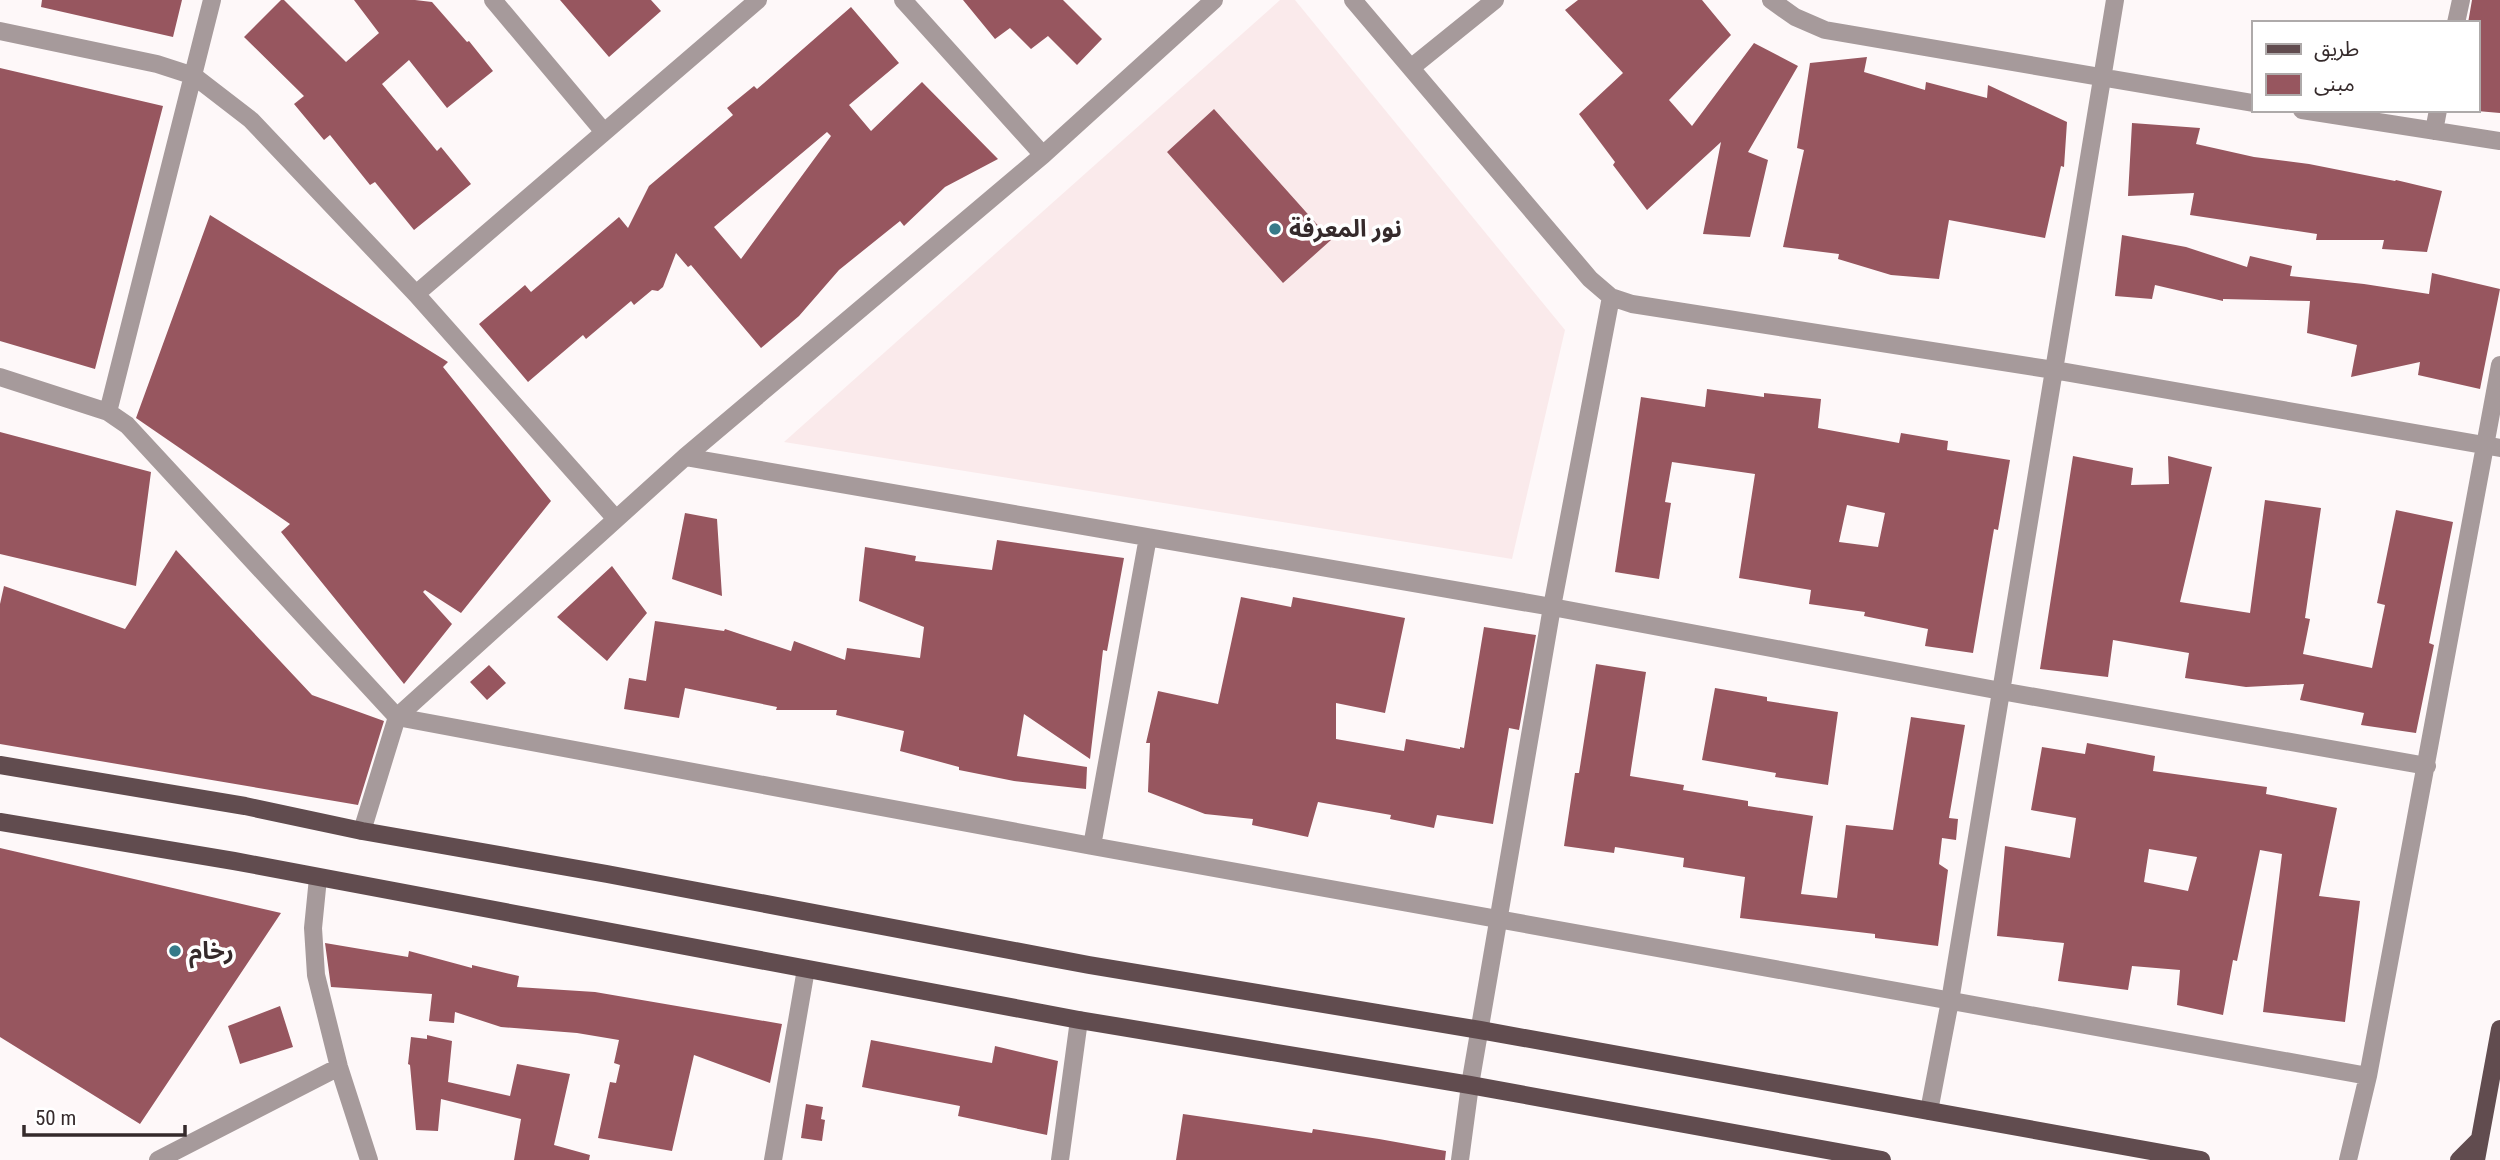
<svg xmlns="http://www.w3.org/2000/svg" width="2500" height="1160" viewBox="0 0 2500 1160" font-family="'Roboto Condensed','Noto Sans Arabic',sans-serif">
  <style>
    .built { fill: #faeaeb }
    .building { fill: #97565f; fill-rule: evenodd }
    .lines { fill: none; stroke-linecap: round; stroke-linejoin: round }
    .minor { stroke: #a69a9b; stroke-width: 18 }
    .primary { stroke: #614c4f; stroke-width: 18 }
    .poi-dot { fill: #367a89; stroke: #fff; stroke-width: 2.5 }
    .labels { text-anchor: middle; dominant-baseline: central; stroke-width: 7; stroke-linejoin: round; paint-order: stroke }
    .poi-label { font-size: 24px; font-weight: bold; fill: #352a2b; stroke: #fff; text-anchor: start }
  </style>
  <rect width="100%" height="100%" fill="#fef8f9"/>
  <!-- built -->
  <path class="built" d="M1280,0H1295L1565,330L1512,559L784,442Z"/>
  <!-- building -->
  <path class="building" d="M42,0H182L173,37L41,7Z
    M281,0H284L346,62L379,33L354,0H415L432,2L467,42L469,41L493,71L447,108L409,60L382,84L437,151L441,147L471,184L414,230L375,182L370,185L330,135L324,140L294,104L304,96L244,37Z
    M560,0H651L661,11L609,57Z
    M963,0H1063L1102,39L1077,65L1048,36L1031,49L1010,28L995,39Z
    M1578,0H1702L1731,35L1669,100L1692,126L1754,43L1798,66L1748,152L1768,160L1750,237L1703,234L1721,142L1647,210L1613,165L1615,162L1579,114L1623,73L1565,10Z
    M2472,0H2500V113L2477,111V23H2468Z
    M851,7L899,63L849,105L871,131L922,82L998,159L945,187L904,226L900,221L839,270L799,316L761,348L691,265L688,267L676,253L663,287L658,291L652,290L634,305L631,301L586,339L583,335L528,382L479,324L525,285L531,292L619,217L628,228L649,186L733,115L727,108L754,86L757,89ZM827,132L831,136L741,259L714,227Z
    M1867,57L1864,72L1925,90L1926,82L1987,98L1988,85L2067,122L2064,167L2061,166L2045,238L1949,220L1939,279L1891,275L1838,259L1839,254L1783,247L1804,150L1797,148L1810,63Z
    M0,68L163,106L95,369L0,341Z
    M1214,109L1331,240L1283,283L1167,152Z
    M2132,123L2200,128L2196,144L2254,157L2309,164L2395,181L2396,180L2442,191L2427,252L2382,249L2384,240H2316L2317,234L2190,215L2194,193L2128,196Z
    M210,215L448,362L443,367L551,501L461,613L425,590L423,592L452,624L404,684L281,532L290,524L136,418Z
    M2122,235L2186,247L2247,267L2250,256L2292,266L2290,276L2364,284L2429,294L2432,273L2500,289L2480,389L2418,375L2420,362L2351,377L2357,345L2307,333L2310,301L2223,299V301L2155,285L2152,299L2115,296Z
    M1707,389L1764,397V393L1821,399L1818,428L1899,443L1901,433L1948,441L1947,450L2010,460L1998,530L1994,529L1973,653L1925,646L1928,629L1864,616L1865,612L1809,604L1811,590L1739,578L1755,474L1672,462L1665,502L1671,503L1659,579L1615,572L1641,397L1705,407ZM1847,505L1885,513L1878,547L1839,542Z
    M0,432L151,472L136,586L0,554Z
    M2073,456L2133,468L2131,485L2169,484L2168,456L2212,467L2180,602L2250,613L2265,500L2321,508L2305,618L2310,619L2303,654L2372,668L2385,605L2377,603L2396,510L2453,522L2429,643L2434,645L2416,733L2361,725L2364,713L2300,700L2304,684L2246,687L2185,678L2189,653L2113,640L2108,677L2040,669Z
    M685,513L717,519L722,596L672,579Z
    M997,540L1124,558L1107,651L1103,650L1090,759L1024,714L1017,756L1087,767L1086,789L1014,781L959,770V767L900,751L904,731L836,715L837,710H776L777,707L685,688L679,718L624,709L629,678L646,681L655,621L724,631L725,629L791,651L794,641L845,660L847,648L920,658L924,627L859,601L865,547L916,556L915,561L992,570Z
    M176,550L312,695L384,721L358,805L0,744V604L4,586L125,629Z
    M612,566L647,613L607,661L557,617Z
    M1241,597L1291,607L1293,597L1405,618L1385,713L1336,703V739L1404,751L1406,739L1460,749V747L1464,748L1484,627L1536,635L1519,730L1509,728L1493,824L1437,815L1434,828L1390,819L1391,815L1318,802L1308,837L1252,825L1253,819L1205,814L1148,792L1150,743H1146L1158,691L1218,704Z
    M1596,664L1646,672L1630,776L1684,785L1683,790L1748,801V806L1813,816L1801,894L1837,898L1846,825L1893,830L1911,717L1965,725L1949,818L1958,819L1956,840L1942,838L1939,864L1948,870L1938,946L1875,938V934L1740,918L1745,877L1683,867L1684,858L1615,847L1614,853L1564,846L1575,773H1579Z
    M489,665L506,683L487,700L470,682Z
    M1715,688L1767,697V701L1838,712L1828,785L1775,777L1776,773L1702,760Z
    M2087,743L2155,756L2153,771L2267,787L2266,794L2337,808L2319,896L2360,901L2345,1022L2263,1012L2282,854L2260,850L2237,961L2233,960L2223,1015L2177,1005L2180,970L2132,966L2128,990L2058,981L2064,943L1997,936L2005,846L2070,858L2076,818L2031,810L2042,747L2085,754ZM2149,849L2197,857L2188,891L2144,882Z
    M0,848L281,913L140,1124L0,1037Z
    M325,943L408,957L409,951L472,968V965L519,976L517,987L595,992L782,1024L770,1083L694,1055L672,1151L598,1138L610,1082L616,1083L620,1065L614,1063L619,1040L577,1033L501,1027L455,1012L454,1023L429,1021L432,994L331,987Z
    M280,1006L293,1047L240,1064L228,1026Z
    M427,1035L452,1041L448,1082L510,1096L517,1064L570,1074L554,1145L590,1155L589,1160H514L521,1119L441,1099L438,1131L416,1130L410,1065L408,1064L411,1037L427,1039Z
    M871,1040L992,1063L995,1046L1058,1061L1047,1135L958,1116L960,1106L862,1087Z
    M806,1104L823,1107L821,1119L825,1120L822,1141L801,1138Z
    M1183,1114L1312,1133L1313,1129L1379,1139L1446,1151L1445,1160H1176Z"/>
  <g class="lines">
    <!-- minor -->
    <path class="minor" d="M493,0L604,132
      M903,0L1043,155
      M1353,0L1590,279L1611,297L1632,304L2054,370L2500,448
      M1771,0L1795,17L1825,30L2253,103
      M2456,23L2461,0
      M0,31L157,64L194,76L251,120L416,294L616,519
      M1412,67L1495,0
      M2302,110L2500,141
      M2434,131L2438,110
      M416,294L758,0
      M0,377L108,412L127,425L397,717L1092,846L2368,1076
      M108,412L212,0
      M685,457L1552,607L2001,691L2427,766
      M362,831L397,717L685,457L1043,155L1214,0
      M1092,846L1148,537
      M318,878L313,928L316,975L339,1067L369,1160
      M1929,1111L1950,1001L2115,0
      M158,1160L339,1067
      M773,1160L806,969
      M1060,1160L1079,1020
      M1460,1160L1470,1085L1552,607L1611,297
      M2348,1160L2368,1076L2500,365"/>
    <!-- primary -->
    <path class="primary" d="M0,765L245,806L362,831L607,874L1089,965L1480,1030L2201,1160
      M0,822L234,861L1079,1020L1470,1085L1882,1160
      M2459,1160L2480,1139
      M2476,1160L2500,1029"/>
  </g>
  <!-- markers -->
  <g class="poi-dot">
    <circle cx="1275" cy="229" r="7"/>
    <circle cx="175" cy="951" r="7"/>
  </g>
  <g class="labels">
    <!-- poi labels -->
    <g class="poi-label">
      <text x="1289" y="229">نور المعرفة</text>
      <text x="189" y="951">رخام</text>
    </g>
  </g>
  <!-- legend -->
  <rect x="2252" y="21" width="228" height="91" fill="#ffffff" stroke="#aeaaaa" stroke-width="2"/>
  <rect x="2266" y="44" width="35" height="10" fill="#614c4f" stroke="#aeaaaa" stroke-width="2"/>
  <text x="2314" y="56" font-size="21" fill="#352a2b">طريق</text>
  <rect x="2266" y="74" width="35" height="21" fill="#97565f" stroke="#aeaaaa" stroke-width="2"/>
  <text x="2314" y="91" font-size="21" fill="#352a2b">مبنى</text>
  <!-- scale -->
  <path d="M24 1125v10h161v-10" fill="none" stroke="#352a2b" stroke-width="3.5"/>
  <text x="35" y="1125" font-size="21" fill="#352a2b" stroke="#ffffff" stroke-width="5" paint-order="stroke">50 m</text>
</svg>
